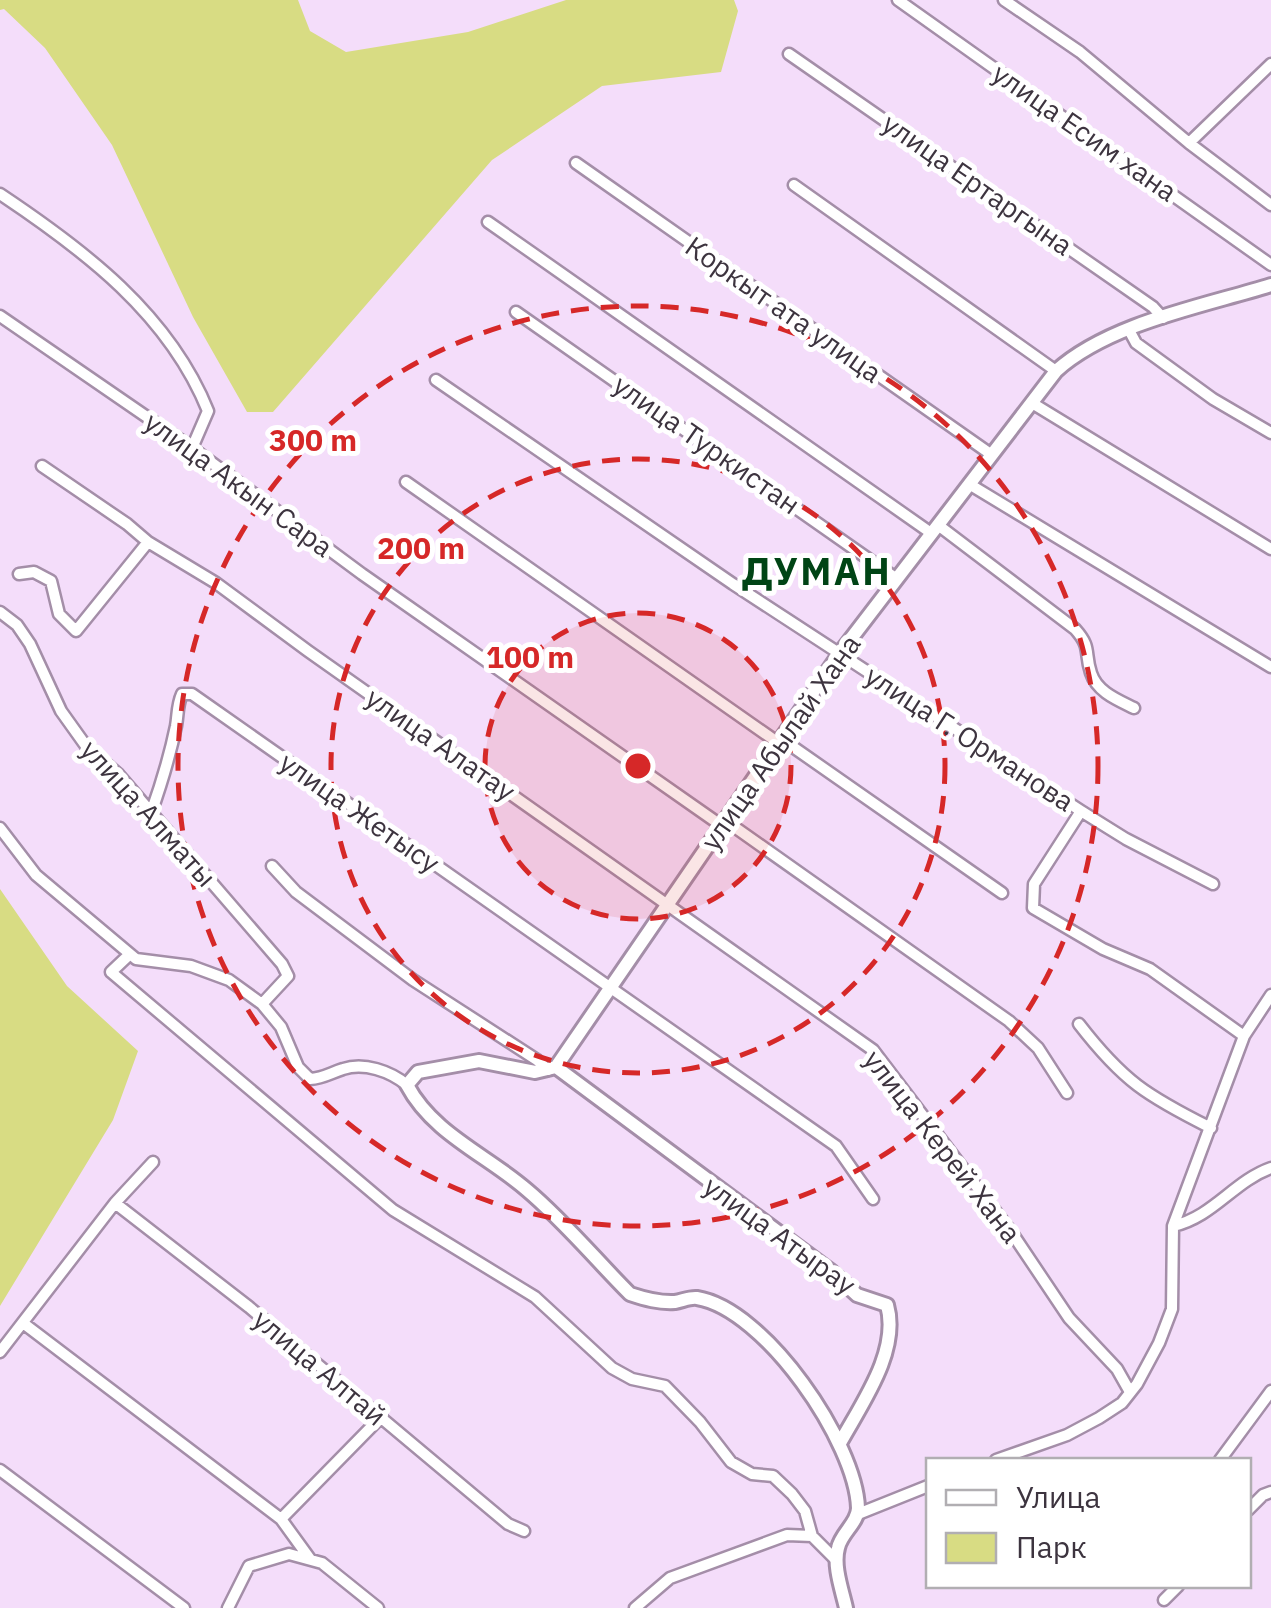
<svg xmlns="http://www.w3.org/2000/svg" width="1271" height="1608" viewBox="0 0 1271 1608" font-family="'IBM Plex Sans',sans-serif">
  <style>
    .green { fill: #d8dc83 }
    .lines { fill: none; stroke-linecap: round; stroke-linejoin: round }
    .minor-casing { stroke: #a48ea8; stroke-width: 15 }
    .tertiary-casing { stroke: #a48ea8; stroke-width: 18 }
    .minor { stroke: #fff; stroke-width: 10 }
    .tertiary { stroke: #fff; stroke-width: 12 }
    .ring { fill: none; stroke: #d62828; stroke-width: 5; stroke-dasharray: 18 12 }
    .labels { text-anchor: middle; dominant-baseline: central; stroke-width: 10; stroke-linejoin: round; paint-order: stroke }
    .street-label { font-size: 28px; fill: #3d343f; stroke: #fff }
    .district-label { font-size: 38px; font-weight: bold; letter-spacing: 2.5px; fill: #004415; stroke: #fff }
    .centre { fill: #d62828; stroke: #fff; stroke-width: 5 }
    .ring-label { font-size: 30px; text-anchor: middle; font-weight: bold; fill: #d62828; stroke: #fff; stroke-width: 10; stroke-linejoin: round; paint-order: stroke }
  </style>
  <rect width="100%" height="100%" fill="#f4ddfa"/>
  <!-- green -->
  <path class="green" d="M0,0H298L310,31L346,52L468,32L566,0H734L738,11L721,72L602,86L492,160L273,412H247L193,317L112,145L45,48L4,9L0,10Z
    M0,889L67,986L138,1051L113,1120L0,1306Z"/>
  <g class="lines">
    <defs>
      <path id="minor" d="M898,0L1271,265
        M1004,0L1080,52L1189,143L1271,205
        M789,54L1153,307L1163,318
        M1189,143L1271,64
        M576,163L992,455
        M794,185L1056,371
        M0,194C84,250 169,314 208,411L192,448
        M488,222L931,533
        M516,312L897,579
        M0,316L192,448L362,574L722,826
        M1129,330L1136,343L1213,399L1271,433
        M436,380L733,584L1081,811L1126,839L1213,884
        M1032,403L1271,549
        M42,466L127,524L148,542L216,583L308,651L873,1050L1012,1233L1069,1318L1117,1369L1130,1392
        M406,482L780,744
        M969,484L1271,667
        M938,525L1075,629C1092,648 1084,652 1091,673C1097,692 1118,700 1134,708
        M19,574L34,572L51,581L59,614L76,631L148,542
        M0,612L17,625L30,644L61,711L86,746L118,774L282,964L288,976L262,1004
        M783,740L1002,893
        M1081,811L1034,884L1033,908L1103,949L1150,969L1244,1036
        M151,813C161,785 170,755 176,726C178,715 177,705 182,694H192L836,1146L873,1199
        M726,821L1009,1021L1038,1048L1067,1093
        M0,828L36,875L136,959L191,966L229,980L262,1004L281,1027L298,1067L310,1079C324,1078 330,1073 343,1069C364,1062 390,1071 407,1085
        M272,866L296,892L413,980L537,1060L548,1070
        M130,954L111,972L393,1210L535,1297L612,1368L632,1379L665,1386L700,1422L731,1462L752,1474L773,1476L792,1494L805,1511L812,1536
        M1079,1024C1123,1081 1147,1096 1211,1128
        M115,1203L249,1307L508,1524L524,1531
        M1173,1226C1213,1217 1234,1181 1271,1168
        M23,1323L281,1519L310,1559
        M0,1352L115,1203L153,1162
        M996,1460L1067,1435L1099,1418L1122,1403L1137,1384L1159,1343L1172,1309L1173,1226L1244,1036L1271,995
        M1220,1460L1271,1391
        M0,1470L184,1608
        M1248,1510L1263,1495L1271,1492
        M858,1514L928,1486
        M281,1519L380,1418
        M1164,1600L1178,1586
        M228,1608L249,1566L289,1554L322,1563L378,1608
        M635,1608L670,1578L787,1535L812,1536L836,1560"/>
      <path id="tertiary" d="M556,1067L840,653L1056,371C1109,323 1204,306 1271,285
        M556,1067L535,1072L479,1061L418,1072L407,1085C433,1134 487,1155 527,1190C564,1221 596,1260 630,1294C645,1299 659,1303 675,1302C682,1301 690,1297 697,1298C765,1309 856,1443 858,1508C858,1523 841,1533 838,1548C833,1566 842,1590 846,1608
        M556,1067L832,1272L857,1295L887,1305C900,1351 862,1403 840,1443"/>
    </defs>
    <!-- minor casing -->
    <use href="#minor" class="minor-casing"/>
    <!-- tertiary casing -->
    <use href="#tertiary" class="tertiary-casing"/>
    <!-- minor -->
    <use href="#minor" class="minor"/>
    <!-- tertiary -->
    <use href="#tertiary" class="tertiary"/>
  </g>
  <!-- distance rings -->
  <circle cx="638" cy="766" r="153" fill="#d62828" fill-opacity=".12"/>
  <g class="ring">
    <circle cx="638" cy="766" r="153"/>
    <circle cx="638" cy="766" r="307"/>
    <circle cx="638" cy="766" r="460"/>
  </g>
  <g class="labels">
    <!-- street labels -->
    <g class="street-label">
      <text transform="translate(1085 132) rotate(35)">улица Есим хана</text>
      <text transform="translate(978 184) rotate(35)">улица Ертаргына</text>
      <text transform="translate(784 309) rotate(35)">Коркыт ата улица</text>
      <text transform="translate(707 444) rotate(35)">улица Туркистан</text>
      <text transform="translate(239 484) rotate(36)">улица Акын Сара</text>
      <text transform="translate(970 738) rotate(33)">улица Г. Орманова</text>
      <text transform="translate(780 742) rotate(-55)">улица Абылай Хана</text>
      <text transform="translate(441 744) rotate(35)">улица Алатау</text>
      <text transform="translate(360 812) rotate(35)">улица Жетысу</text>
      <text transform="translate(149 813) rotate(48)">улица Алматы</text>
      <text transform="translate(943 1146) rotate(52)">улица Керей Хана</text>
      <text transform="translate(780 1235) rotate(36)">улица Атырау</text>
      <text transform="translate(320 1367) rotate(40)">улица Алтай</text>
    </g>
    <!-- district labels -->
    <g class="district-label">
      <text x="817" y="570">ДУМАН</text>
    </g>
  </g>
  <circle cx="638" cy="766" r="15" class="centre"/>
  <g class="ring-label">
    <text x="313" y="451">300 m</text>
    <text x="421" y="559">200 m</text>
    <text x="530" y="668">100 m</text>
  </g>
  <!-- legend -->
  <rect x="926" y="1458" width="325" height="130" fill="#ffffff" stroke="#b1aeb2" stroke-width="2.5"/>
  <rect x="946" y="1490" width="50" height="15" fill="#ffffff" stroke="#b1aeb2" stroke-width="2.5"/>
  <text x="1016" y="1508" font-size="30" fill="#3d343f">Улица</text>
  <rect x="946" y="1533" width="50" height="30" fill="#d8dc83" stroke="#b1aeb2" stroke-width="2.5"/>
  <text x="1016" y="1558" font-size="30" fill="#3d343f">Парк</text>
</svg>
